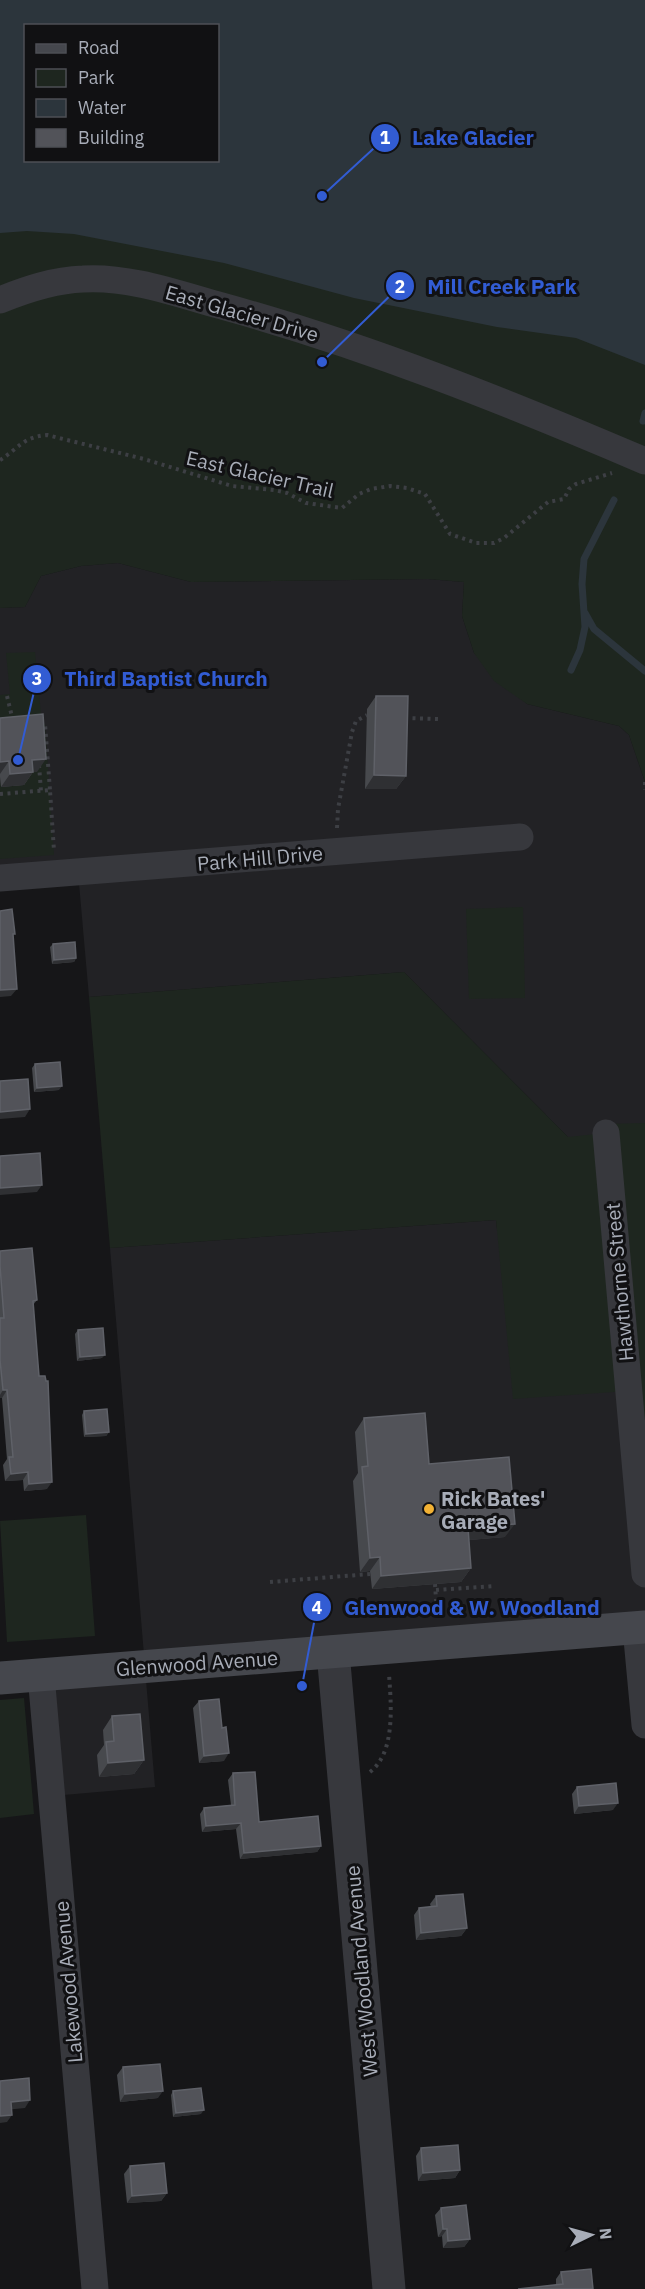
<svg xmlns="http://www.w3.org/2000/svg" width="645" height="2289" viewBox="0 0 645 2289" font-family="'IBM Plex Sans',sans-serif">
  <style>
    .built { fill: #222225 }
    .green { fill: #1e261f; fill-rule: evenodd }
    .water { fill: #2c353c; fill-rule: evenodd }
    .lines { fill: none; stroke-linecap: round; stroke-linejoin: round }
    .stream { stroke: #2c353c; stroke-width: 7 }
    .path { stroke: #3d3f44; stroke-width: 4; stroke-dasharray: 3 4.5; stroke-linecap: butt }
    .minor { stroke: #37383d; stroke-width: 27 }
    .tertiary { stroke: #37383d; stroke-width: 33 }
    .secondary { stroke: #45474d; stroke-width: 33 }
    .wall { fill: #47494d }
    .shaded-wall { fill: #2f3033 }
    .building { fill: #525359; stroke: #5f6168; stroke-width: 1.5 }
    .poi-dot { fill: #f2b134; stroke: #111113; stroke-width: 2 }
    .labels { text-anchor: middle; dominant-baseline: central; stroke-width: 6; stroke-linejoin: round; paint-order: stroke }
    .street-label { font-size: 20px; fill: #a8adb8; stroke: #111113 }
    .poi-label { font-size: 20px; font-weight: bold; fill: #a8adb8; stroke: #111113; text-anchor: start }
    .leader { fill: none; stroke: #325cd3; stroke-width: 2 }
    .callout-dot { fill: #325cd3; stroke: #111113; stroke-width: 2 }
    .mark-label { font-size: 18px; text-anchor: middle; font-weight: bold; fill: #fff }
    .callout-label { font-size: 21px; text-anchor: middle; font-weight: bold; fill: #325cd3; stroke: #111113; stroke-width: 6; stroke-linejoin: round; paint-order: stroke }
  </style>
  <rect width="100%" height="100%" fill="#161618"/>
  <!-- built -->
  <path class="built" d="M118,563L191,582L428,579L464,582L462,616L474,653L527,704L619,726L629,735L645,782V1205L568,1137L404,972L89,997L78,872L0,878V608L25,607L41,576L81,566Z
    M496,1220L497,1229L629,1391L645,1574V1627L145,1668L155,1787L52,1796L41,1675L145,1667L110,1248Z"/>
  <!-- green -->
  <path class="green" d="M0,0H645V790V782L629,735L619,726L527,704L494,681L474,653L462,616L464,582L428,579L191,582L118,563L81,566L41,576L25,607L0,608ZM26,26H218V160H26Z
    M35,652L42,724H45L54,855L0,859V777L1,787L24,785L0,730V695L10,694L6,653Z
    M523,907L525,998L469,999L466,909Z
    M404,972L568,1137L606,1133L605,1124L645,1123V1574L628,1391L513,1399L496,1220L110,1248L89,997Z
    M86,1515L95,1636L7,1642L0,1521Z
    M24,1698L34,1814L0,1818V1700Z"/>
  <!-- water -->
  <path class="water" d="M0,0H645V365L576,338L497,327L354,298L224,263L74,234L27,231L0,233ZM26,26H218V160H26Z"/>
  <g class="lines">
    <!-- stream -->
    <path class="stream" d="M643,421L645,413
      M585,613L594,629L645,671
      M571,670L580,650L585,627L582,584L584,559L614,500"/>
    <!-- path -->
    <path class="path" d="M0,460C19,448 23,437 47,435L144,459L232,486L274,490L287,493L306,503L342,508L359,494L371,489L390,486L407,488L425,494L450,534L476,543H494L504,538L548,502L564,499L569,489L576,484L612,473
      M7,696L13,721
      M405,718L438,719
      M40,724H45L50,790
      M39,765L41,791
      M645,782V790
      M0,794L50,790L54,851
      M337,828L338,809L352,732L356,721L367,715
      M270,1582L370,1574
      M435,1584L437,1614
      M436,1590L494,1586
      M370,1772C396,1752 391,1704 389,1674"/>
    <!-- minor -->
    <path class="minor" d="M0,300C27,289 54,280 83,279C129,276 178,294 222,306C367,346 507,402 645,461
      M0,878L520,837
      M606,1133L645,1574
      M636,1628L645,1725
      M41,1675L95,2289"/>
    <!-- tertiary -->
    <path class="tertiary" d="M333,1652L389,2289"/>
    <!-- secondary -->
    <path class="secondary" d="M0,1678L645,1627"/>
  </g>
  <!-- wall -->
  <path class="wall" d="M376,696L406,776L396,789H365L367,709Z
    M0,718L37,772H33L24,785L1,787L0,777Z
    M53,944L76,958L74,962L52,964L50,947Z
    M35,1064L59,1090L34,1092L32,1068Z
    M0,1251L37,1300L33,1305L47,1489L24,1491L23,1480L5,1481L3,1465L7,1459L2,1398H0Z
    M78,1330L102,1358L77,1361L75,1334Z
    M84,1411L109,1432L106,1436L84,1437L82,1415Z
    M364,1418L429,1464L505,1537L469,1540L471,1568L461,1582L372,1589L370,1571L360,1572L353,1481L358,1473L355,1432Z
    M199,1701L224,1761L199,1763L193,1708Z
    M112,1716L144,1760L134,1774L99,1777L97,1755L104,1745L103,1730Z
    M233,1773L259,1822L321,1846L317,1852L240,1859L236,1829L202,1832L200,1814L204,1808L231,1805L228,1780Z
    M577,1787L613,1810L574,1814L572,1794Z
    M436,1896L467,1928L461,1936L416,1940L414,1915L419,1908L431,1907L430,1904Z
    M123,2067L158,2098L120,2102L117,2075Z
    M173,2091L201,2114L173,2117L171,2095Z
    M421,2148L460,2170L455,2178L418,2181L416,2156Z
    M130,2166L167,2193L161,2201L127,2203L124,2174Z
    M441,2208L470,2239L464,2247L443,2248L442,2236L438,2237L435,2215Z
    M561,2272L593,2289L556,2285V2279Z"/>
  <!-- shaded-wall -->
  <path class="shaded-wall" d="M46,759L37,772L22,773L32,760Z
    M9,761L0,774V762Z
    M33,772L24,785L1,787L10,774Z
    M374,775L406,776L396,789H365Z
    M76,958L74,962L52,964L54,960Z
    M17,989L11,996L0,997V990Z
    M62,1086L59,1090L34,1092L37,1088Z
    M30,1109L25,1117L0,1119V1112Z
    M42,1185L37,1192L0,1195V1188Z
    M105,1355L102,1358L77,1361L80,1357Z
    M3,1390H7L2,1398H0V1395Z
    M109,1432L106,1436L84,1437L86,1434Z
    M28,1472L23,1480L5,1481L11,1474Z
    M52,1482L47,1489L24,1491L29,1484Z
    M515,1524L505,1537L458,1541L468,1528Z
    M380,1557L370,1571L360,1572L370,1558Z
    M471,1568L461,1582L372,1589L381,1576Z
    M229,1753L224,1761L199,1763L204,1756Z
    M144,1760L134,1774L99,1777L108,1763Z
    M618,1803L613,1810L574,1814L579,1806Z
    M241,1823L236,1829L202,1832L206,1826Z
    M321,1846L317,1852L240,1859L244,1853Z
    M467,1928L461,1936L416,1940L421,1933Z
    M163,2091L158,2098L120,2102L125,2094Z
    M30,2100L25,2108L5,2110L11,2102Z
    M204,2110L201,2114L173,2117L176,2113Z
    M12,2115L7,2122L0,2123V2116Z
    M460,2170L455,2178L418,2181L423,2173Z
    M167,2193L161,2201L127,2203L132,2196Z
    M443,2229H447L442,2236L438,2237Z
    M470,2239L464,2247L443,2248L448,2241Z"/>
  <!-- building -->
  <path class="building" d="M376,696H408L406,776L374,775Z
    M43,714L46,759L32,760L33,772L10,774L9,761L0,762V718Z
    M12,909L15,934H13L17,989L0,990V911Z
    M75,942L76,958L54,960L53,944Z
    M60,1062L62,1086L37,1088L35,1064Z
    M28,1079L30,1109L0,1112V1081Z
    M40,1153L42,1185L0,1188V1156Z
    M32,1248L37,1300L33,1301L39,1376H45L46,1381H48L52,1482L29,1484L28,1472L11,1474L9,1457H13L7,1390H3L0,1360V1318H4L0,1266V1251Z
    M103,1328L105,1355L80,1357L78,1330Z
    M107,1409L109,1432L86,1434L84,1411Z
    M425,1413L429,1464L509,1457L515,1524L468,1528L471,1568L381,1576L380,1557L370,1558L362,1467L368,1466L364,1418Z
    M219,1699L222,1728L226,1727L229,1753L204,1756L199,1701Z
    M140,1714L144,1760L108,1763L106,1742L114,1741L112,1716Z
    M255,1772L259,1822L318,1816L321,1846L244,1853L241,1823L206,1826L204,1808L235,1805L233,1773Z
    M616,1783L618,1803L579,1806L577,1787Z
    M463,1894L467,1928L421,1933L419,1908L437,1906L436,1896Z
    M160,2064L163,2091L125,2094L123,2067Z
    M29,2078L30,2100L11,2102L12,2115L0,2116V2081Z
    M201,2088L204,2110L176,2113L173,2091Z
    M458,2145L460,2170L423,2173L421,2148Z
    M164,2163L167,2193L132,2196L130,2166Z
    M466,2205L470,2239L448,2241L447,2229H443L441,2208Z
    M591,2269L593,2289H518L563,2284L561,2272Z"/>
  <!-- markers -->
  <circle class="poi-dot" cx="429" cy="1509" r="6"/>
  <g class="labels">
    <!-- street labels -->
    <g class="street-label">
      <text transform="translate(242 313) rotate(16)">East Glacier Drive</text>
      <text transform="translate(260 474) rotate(13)">East Glacier Trail</text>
      <text transform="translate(260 858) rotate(-5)">Park Hill Drive</text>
      <text transform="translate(619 1282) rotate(-95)">Hawthorne Street</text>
      <text transform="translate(197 1663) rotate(-4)">Glenwood Avenue</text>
      <text transform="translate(361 1971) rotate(-95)">West Woodland Avenue</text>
      <text transform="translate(68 1982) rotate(-95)">Lakewood Avenue</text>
    </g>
    <!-- poi labels -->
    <g class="poi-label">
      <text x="441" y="1498">Rick Bates'<tspan x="441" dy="23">Garage</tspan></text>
    </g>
  </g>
  <!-- callouts -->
  <path class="leader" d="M322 196L385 138M322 362L400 286M18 760L37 679M302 1686L317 1607"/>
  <g class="callout-dot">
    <circle cx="322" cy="196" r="6"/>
    <circle cx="322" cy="362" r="6"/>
    <circle cx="18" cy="760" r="6"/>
    <circle cx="302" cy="1686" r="6"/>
    <circle cx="385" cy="138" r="15"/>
    <circle cx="400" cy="286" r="15"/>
    <circle cx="37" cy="679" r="15"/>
    <circle cx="317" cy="1607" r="15"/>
  </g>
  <g class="mark-label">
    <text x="385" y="144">1</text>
    <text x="400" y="293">2</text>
    <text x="37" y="685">3</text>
    <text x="317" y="1614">4</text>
  </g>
  <g class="callout-label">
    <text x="473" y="145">Lake Glacier</text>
    <text x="502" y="294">Mill Creek Park</text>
    <text x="166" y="686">Third Baptist Church</text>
    <text x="472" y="1615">Glenwood &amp; W. Woodland</text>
  </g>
  <!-- legend -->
  <rect x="24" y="24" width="195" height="138" fill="#111113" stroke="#4d4f55" stroke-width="1.5"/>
  <rect x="36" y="44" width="30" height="9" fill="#45474d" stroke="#4d4f55" stroke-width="1.5"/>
  <text x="78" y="54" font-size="18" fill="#a8adb8">Road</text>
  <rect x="36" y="69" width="30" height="18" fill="#1e261f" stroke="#4d4f55" stroke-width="1.5"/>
  <text x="78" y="84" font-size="18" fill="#a8adb8">Park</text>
  <rect x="36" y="99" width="30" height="18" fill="#2c353c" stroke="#4d4f55" stroke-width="1.5"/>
  <text x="78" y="114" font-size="18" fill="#a8adb8">Water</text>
  <rect x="36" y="129" width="30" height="18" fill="#525359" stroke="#4d4f55" stroke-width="1.5"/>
  <text x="78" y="144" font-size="18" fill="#a8adb8">Building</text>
  <!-- north arrow -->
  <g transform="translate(591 2235) rotate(85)" stroke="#111113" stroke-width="4.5" paint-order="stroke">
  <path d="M0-4.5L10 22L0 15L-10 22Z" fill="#a8adb8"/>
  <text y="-9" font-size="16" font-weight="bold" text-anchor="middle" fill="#a8adb8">N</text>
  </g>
</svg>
